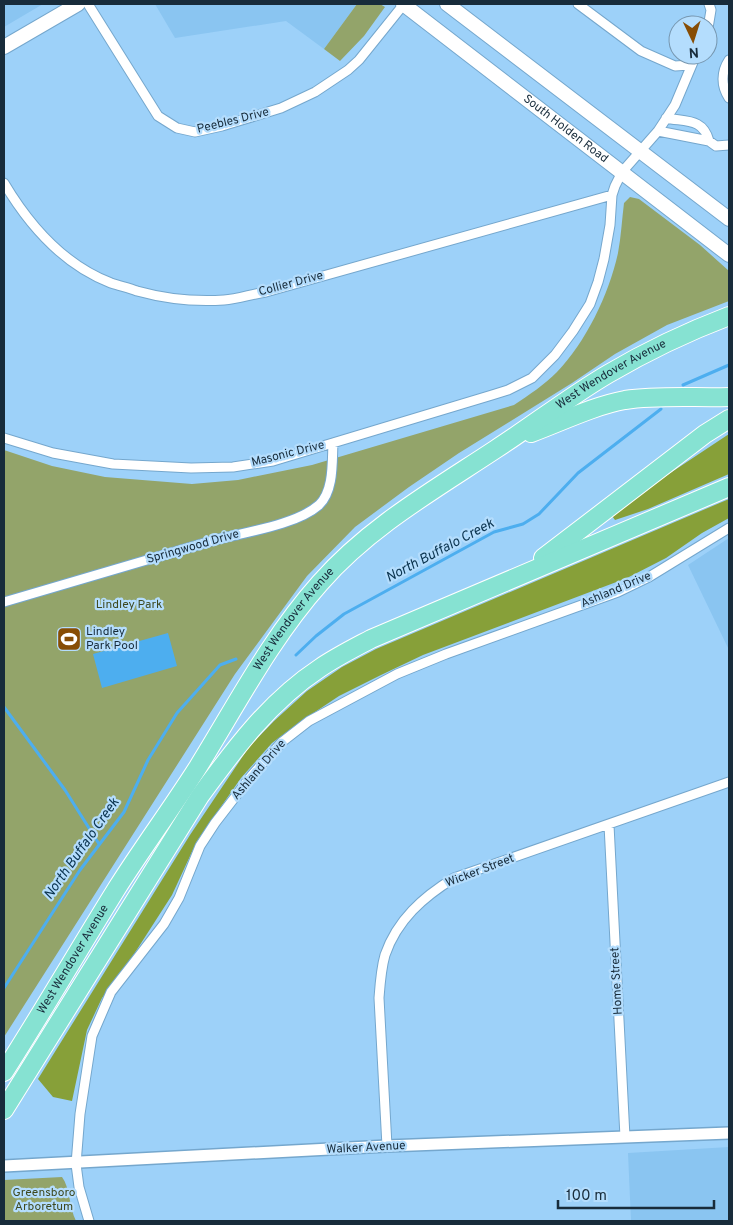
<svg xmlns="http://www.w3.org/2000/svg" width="733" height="1225" viewBox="0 0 733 1225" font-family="Overpass,sans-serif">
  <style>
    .built { fill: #8ac5f1 }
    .green { fill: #93a46a }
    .forest { fill: #87a039 }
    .water { fill: #4daeef }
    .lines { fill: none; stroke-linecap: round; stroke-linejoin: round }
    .stream { stroke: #4daeef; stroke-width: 3 }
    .minor-casing { stroke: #75a7cd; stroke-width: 11 }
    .tertiary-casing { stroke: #75a7cd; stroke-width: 14 }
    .secondary-casing { stroke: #75a7cd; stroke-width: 16 }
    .motorway-casing { stroke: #fff; stroke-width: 20 }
    .minor { stroke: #fff; stroke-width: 9 }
    .tertiary { stroke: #fff; stroke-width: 11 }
    .secondary { stroke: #fff; stroke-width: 14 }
    .motorway { stroke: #86e2d2; stroke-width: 18 }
    .labels { text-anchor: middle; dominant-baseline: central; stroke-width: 4.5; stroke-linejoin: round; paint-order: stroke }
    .street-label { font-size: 12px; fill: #182c3b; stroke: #b4ddfd }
    .park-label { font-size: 12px; fill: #3e491f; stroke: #b4ddfd }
    .poi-label { font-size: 12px; fill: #182c3b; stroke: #b4ddfd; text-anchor: start }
    .water-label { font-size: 14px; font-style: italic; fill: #0a334e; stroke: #b4ddfd }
  </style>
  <rect width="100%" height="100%" fill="#9dd1f9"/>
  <!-- built -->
  <path class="built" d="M4,4H43L4,27Z
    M155,4H357L324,49L286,21L175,38Z
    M729,538V650L688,565Z
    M729,1147V1221H631L628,1153Z"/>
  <!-- green -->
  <path class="green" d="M357,4H380L385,7L364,36L340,61L324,49Z
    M630,197L639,199L700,245L729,271V301L667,325L615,354L572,383L459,453L409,487L355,527L307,576L235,674L4,1037V450L52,466L105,477L192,484L238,480L312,465L514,405C529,395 544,385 557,372C586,342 609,294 618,253C621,237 622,219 624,203Z
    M62,1177C70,1187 69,1207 76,1221H4V1180Z"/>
  <!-- forest -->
  <path class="forest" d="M729,434V474L648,509L615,520L610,513Z
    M729,499V518L702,533L666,558L627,578L423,655L381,675L339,696L300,722L272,743L241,778L197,841L172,895L127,965L102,998L87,1030L72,1101L53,1097L38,1079L190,835L249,747L274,721L307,691L342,667L376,649Z"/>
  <!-- water -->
  <path class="water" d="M168,633L177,666L102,688L93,654Z"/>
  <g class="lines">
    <!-- stream -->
    <path class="stream" d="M683,385L729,365
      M296,655L316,636L344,614L494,532L523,524L539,514L578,473L661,409
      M4,707L65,790L99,844
      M4,988L80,870L124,812L148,760L177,713L220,665L236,659"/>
    <defs>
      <path id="minor" d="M88,4L158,116L177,128L195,132L222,126L281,108L315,92L348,70L359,60L404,4
        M578,4L641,51L675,66L690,65
        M708,28L711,10L709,4
        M729,60C721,72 721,86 729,98
        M666,118C686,122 703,118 709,141
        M658,131L709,141L716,146L729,145
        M4,183C29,225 64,265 111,283C120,286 129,288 137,291C166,299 195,302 224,300C238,299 252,294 266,292L612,195
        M4,438L53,453L113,464L191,468L233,467L273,461L492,395L508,390L532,378L555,355L573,331L590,304L598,282L604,259L610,225L612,195L615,186L622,172L658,131L675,105L696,55
        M4,602C72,582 140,562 208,542C239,533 295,526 319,505C334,491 332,462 333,443
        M609,825L625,1137
        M387,1146L379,998C380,984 381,969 385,955C397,920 423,897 454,878L729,782
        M89,1221L79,1187L76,1164L80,1114L92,1036L111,992L164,924L179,898L200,846L215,823L252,775L282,742L309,721L397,674L446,654L618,592L649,577L729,528"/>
      <path id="tertiary" d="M4,1166L387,1146L729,1133"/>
      <g id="secondary">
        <path id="s1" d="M403,4L729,255"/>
        <path d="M447,4L729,219"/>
        <path d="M4,47L78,4"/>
      </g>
      <g id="motorway">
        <path d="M531,433C561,422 593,406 625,400C659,395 695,398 729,397"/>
        <path d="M543,558L705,434L729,419"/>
        <path id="s2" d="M4,1072C43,1011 79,949 117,888C143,847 172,808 198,767C237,704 271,638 320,583C369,527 434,490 496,449C533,425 569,397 608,374C647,351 687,332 729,316"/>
        <path d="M4,1110L200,796C235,748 270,701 320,668C336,657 354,648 371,639L729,487"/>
      </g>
    </defs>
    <!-- minor casing -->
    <use href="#minor" class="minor-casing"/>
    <!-- tertiary casing -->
    <use href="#tertiary" class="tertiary-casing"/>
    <!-- secondary casing -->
    <use href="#secondary" class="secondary-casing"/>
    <!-- motorway casing -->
    <use href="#motorway" class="motorway-casing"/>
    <!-- minor -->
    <use href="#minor" class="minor"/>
    <!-- tertiary -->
    <use href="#tertiary" class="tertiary"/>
    <!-- secondary -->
    <use href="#secondary" class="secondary"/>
    <!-- motorway -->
    <use href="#motorway" class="motorway"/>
  </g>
  <!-- icons -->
  <defs>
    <symbol id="stadium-square" viewBox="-11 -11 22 22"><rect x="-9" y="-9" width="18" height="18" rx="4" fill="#874d05" stroke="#b4ddfd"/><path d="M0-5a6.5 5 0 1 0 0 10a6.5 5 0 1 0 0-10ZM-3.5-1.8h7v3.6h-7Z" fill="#fff"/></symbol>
  </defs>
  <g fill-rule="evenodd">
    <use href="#stadium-square" x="55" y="625" width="28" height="28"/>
  </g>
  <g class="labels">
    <!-- street labels -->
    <g class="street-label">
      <text transform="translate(233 121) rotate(-14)">Peebles Drive</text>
      <text stroke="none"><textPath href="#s1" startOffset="205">South Holden Road</textPath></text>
      <text transform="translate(291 284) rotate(-15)">Collier Drive</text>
      <text stroke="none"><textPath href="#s2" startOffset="942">West Wendover Avenue</textPath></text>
      <text transform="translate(288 454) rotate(-14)">Masonic Drive</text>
      <text transform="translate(193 547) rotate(-16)">Springwood Drive</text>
      <text transform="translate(616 590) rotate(-23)">Ashland Drive</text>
      <text stroke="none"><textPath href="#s2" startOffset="538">West Wendover Avenue</textPath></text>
      <text transform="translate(259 770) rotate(-49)">Ashland Drive</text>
      <text transform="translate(480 871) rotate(-21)">Wicker Street</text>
      <text stroke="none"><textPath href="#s2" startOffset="132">West Wendover Avenue</textPath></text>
      <text transform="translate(617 981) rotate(-93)">Home Street</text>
      <text transform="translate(366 1148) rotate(-3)">Walker Avenue</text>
    </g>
    <!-- park labels -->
    <g class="park-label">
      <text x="129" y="605">Lindley Park</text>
      <text x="44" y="1193">Greensboro<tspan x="44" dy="14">Arboretum</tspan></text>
    </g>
    <!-- poi labels -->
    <g class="poi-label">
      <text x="86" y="632">Lindley<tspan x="86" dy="14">Park Pool</tspan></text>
    </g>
    <!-- water labels -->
    <g class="water-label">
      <text transform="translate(440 551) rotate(-28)">North Buffalo Creek</text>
      <text transform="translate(82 849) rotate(-55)">North Buffalo Creek</text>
    </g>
  </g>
  <!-- border -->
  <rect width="733" height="1225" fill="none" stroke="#182c3b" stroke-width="10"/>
  <!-- north arrow -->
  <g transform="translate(693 40) rotate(176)"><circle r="24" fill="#b4ddfd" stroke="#7696af"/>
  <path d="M0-4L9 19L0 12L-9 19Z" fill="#874d05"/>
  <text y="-8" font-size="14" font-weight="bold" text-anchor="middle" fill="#182c3b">N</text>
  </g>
  <!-- scale -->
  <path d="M558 1200v8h156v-8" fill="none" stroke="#182c3b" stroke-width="2.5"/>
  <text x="566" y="1200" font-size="15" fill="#182c3b" stroke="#b4ddfd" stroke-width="4" paint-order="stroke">100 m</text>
</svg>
